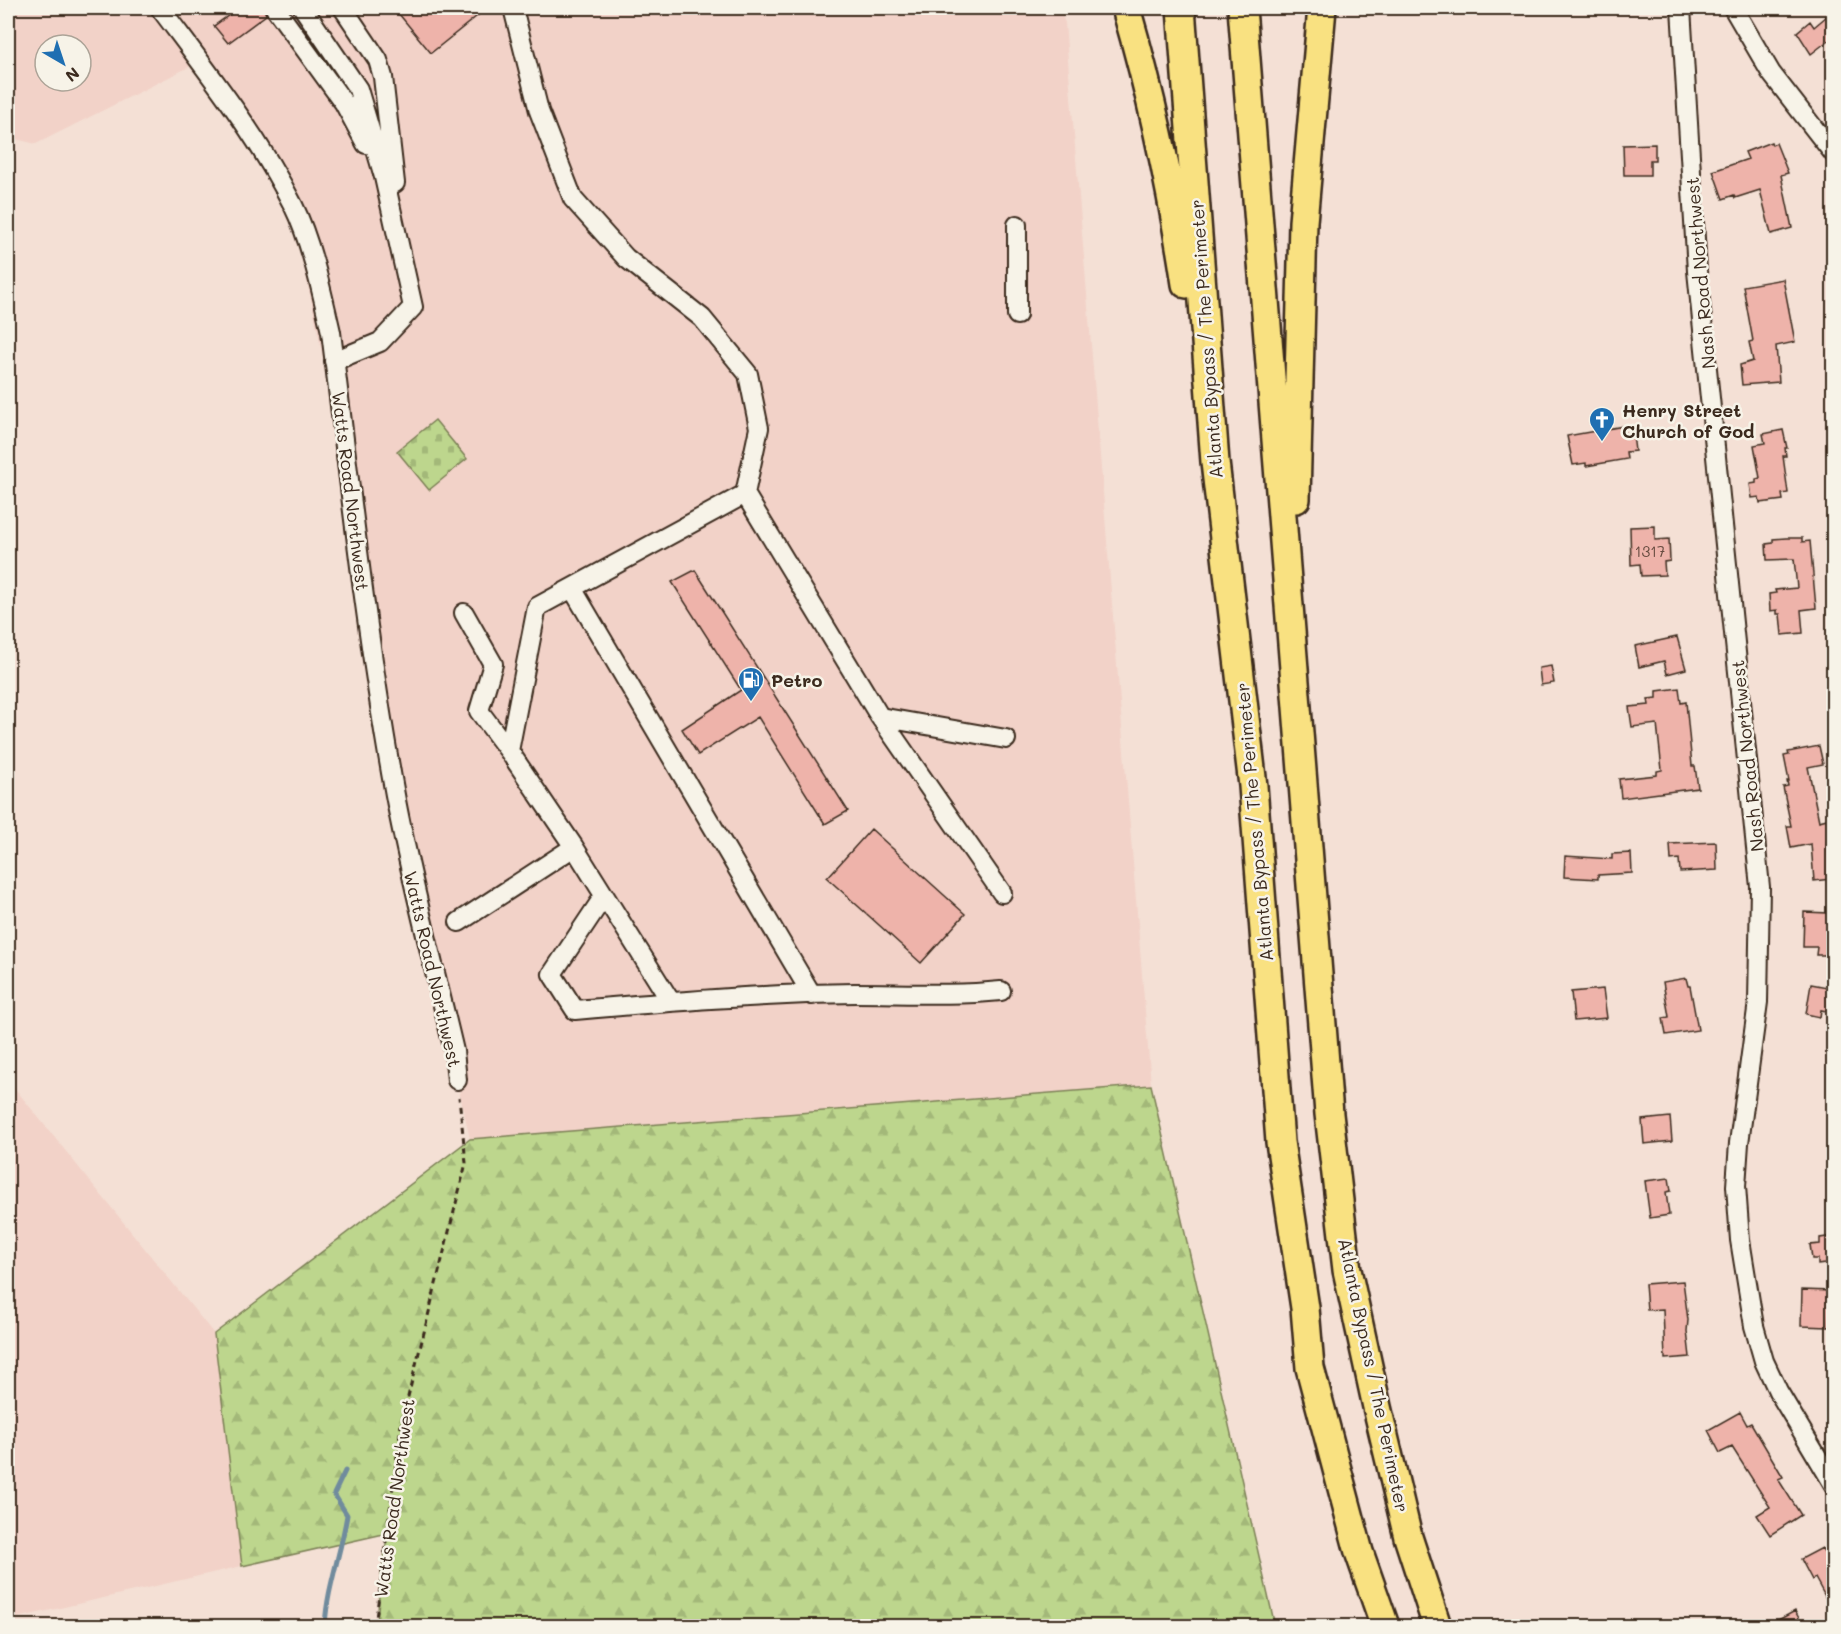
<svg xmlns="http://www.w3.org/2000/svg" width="1841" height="1634" viewBox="0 0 1841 1634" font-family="Mali,sans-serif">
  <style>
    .built { fill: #f2d2c8; fill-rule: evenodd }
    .forest { fill: url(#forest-firs); stroke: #7c8056; stroke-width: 1.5 }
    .cemetery { fill: url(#cemetery-stones); stroke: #7c8056; stroke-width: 1.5 }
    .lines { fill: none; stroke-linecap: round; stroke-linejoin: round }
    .stream { stroke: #6f8b9d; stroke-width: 5 }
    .building { fill: #eeb3aa; stroke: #3b2a1e; stroke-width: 1.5 }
    .minor-casing { stroke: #3b2a1e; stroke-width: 22 }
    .highway-casing { stroke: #3b2a1e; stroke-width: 32 }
    .path { stroke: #3b2a1e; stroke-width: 3; stroke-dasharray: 6 4.5; stroke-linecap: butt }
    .minor { stroke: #f7f3e8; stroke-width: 18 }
    .highway { stroke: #f9e181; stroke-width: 27 }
    .labels { text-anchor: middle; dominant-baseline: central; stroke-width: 5; stroke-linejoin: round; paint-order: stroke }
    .number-label { font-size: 15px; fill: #684c41 }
    .street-label { font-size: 18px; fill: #3b2a1e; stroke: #f7f3e8 }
    .poi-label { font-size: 18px; font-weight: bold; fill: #3b2a1e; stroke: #f7f3e8; text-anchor: start }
  </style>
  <defs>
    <pattern id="forest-firs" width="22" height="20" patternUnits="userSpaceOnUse" patternTransform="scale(1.5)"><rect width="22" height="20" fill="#bdd68d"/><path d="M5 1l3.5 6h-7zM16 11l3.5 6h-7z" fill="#a3b879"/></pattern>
    <pattern id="cemetery-stones" width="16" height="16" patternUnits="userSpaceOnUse" patternTransform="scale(1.5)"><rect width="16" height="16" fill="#bdd68d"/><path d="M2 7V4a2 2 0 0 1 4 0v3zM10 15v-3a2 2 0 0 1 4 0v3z" fill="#a3b879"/></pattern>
  </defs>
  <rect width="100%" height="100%" fill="#f4e0d5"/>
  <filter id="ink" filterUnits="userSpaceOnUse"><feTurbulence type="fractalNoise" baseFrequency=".0167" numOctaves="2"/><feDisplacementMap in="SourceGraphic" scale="12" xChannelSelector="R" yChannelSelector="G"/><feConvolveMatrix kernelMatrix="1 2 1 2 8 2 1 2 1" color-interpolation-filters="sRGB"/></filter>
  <g filter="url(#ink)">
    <!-- built -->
    <path class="built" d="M8,8H1060L1065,23L1151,1085L470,1139L387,769L345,464L287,183L191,66L36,144L8,137ZM45,45H81V81H45Z
      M8,1080L214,1334L242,1566L8,1620Z"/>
    <!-- forest -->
    <path class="forest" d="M1151,1085L1275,1626H377L380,1581L388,1533L242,1566L214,1334L470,1139Z"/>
    <!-- cemetery -->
    <path class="cemetery" d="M435,420L467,459L429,490L397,451Z"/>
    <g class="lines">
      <!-- stream -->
      <path class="stream" d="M325,1626C327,1588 341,1553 347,1515L334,1494L345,1471"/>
    </g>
    <!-- building -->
    <path class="building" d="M239,8H264L266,15L228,43L214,26Z
      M394,8H487L431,53Z
      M1833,11V37L1811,54L1797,32L1810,21L1814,27Z
      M1771,142L1772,145L1776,143L1788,173L1781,175L1792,228L1771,234L1760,190L1735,198L1734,195L1723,199L1713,171L1748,159L1745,152Z
      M1655,144V160H1650V175H1624L1623,145Z
      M1783,279L1795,342L1776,346L1779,382L1742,385L1740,365L1753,361L1749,342L1753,341L1743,286Z
      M1624,426L1625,436L1633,435L1635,451L1626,452L1627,459L1586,466V463L1573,465L1567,436Z
      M1783,430L1787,448H1785L1786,456H1783L1788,493L1782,494L1783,500L1760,503L1759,497L1752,498L1750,484L1756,483V479L1760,478L1754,445L1765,443L1763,434Z
      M1655,526V540L1669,539L1670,561L1664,562L1665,575L1641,576L1640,564L1631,565L1630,527Z
      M1786,538H1802V542L1810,541L1816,608L1801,610L1803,633L1782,635L1780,614H1777V610L1770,611L1769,594L1776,593L1775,590L1797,588L1794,559L1767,560L1766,544L1773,543V539Z
      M695,570L848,811L825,824L758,717L698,755L682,729L741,690L672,582Z
      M1677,637L1686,669L1667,674L1664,661L1639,667L1635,646Z
      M1551,666L1554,683L1541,685L1539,668Z
      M1679,688L1681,703L1686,702L1692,766H1695L1698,788L1621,798L1619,779L1657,775V771L1662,770L1657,724L1632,727L1629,707L1649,705L1648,699L1657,698V691Z
      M1819,746L1823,764L1808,767L1819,821L1827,819L1831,841L1827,842L1831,879L1814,881L1811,844L1791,848L1787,826H1791L1783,787L1788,786L1787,781H1789L1784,756L1789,755L1788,752Z
      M871,829L965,914L921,963L827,878Z
      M1716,842L1717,870L1680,872L1679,859L1671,860L1670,844Z
      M1631,853L1632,873L1598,875V879L1564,877L1565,856L1612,859V854Z
      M1804,912L1829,913L1828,919H1833V955H1816L1817,947H1803Z
      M1686,978L1688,986H1690L1698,1030L1666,1035L1663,1018L1669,1017L1663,982Z
      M1811,984L1833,988L1832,1012L1821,1010L1820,1017L1806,1014Z
      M1603,989L1607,1018L1574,1021L1571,992Z
      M1670,1117L1672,1141L1644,1144L1642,1120Z
      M1669,1178L1671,1191L1666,1192L1669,1215L1650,1218L1645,1181Z
      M1833,1236V1263L1818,1265V1259H1812L1810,1245L1820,1244V1238Z
      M1683,1281L1688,1320L1687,1331L1690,1357L1665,1359L1663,1309L1647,1310L1645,1284Z
      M1802,1290L1831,1291L1829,1327L1801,1326Z
      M1740,1412L1747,1425L1751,1423L1783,1477L1778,1479L1801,1515L1770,1535L1757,1515L1770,1507L1732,1447L1720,1453L1708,1430Z
      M1822,1548L1826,1556L1833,1552V1611L1815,1578L1812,1580L1801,1559Z
      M1795,1611L1801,1622L1794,1626H1767Z"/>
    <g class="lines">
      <defs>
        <path id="minor" d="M160,8C207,71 257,134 293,205C311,241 322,293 331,332C350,486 367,642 395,795C411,881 434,966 454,1051L457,1080
          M275,8L344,103L366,144
          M303,8L358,89L384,177L413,307L380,342L334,361
          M343,8L378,60L383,77L395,183
          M513,8L539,111L573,199L626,258L702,318L748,374L759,428L745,494L880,717L1002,893
          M1681,8L1697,271L1760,887L1758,1002L1739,1143L1736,1186L1740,1240L1754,1326L1764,1361L1778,1391L1834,1485
          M1733,8L1771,73L1834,154
          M1017,225V315
          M572,588L812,995
          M464,613L493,664L479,711L509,751
          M880,717L1006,739
          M604,896L552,974L575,1010C668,1002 762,994 855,993C904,993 952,996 1001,991
          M459,922L574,847
          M671,1002L574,847L509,751L537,607L745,494"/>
        <path id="highway" d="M1126,8C1152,98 1172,191 1186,284
          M1181,8L1215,462L1253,786L1280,1142L1305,1308L1310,1368L1359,1552L1385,1626
          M1242,8L1329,1114L1347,1270L1377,1407L1408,1537L1437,1626
          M1296,499L1303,222L1322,8"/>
      </defs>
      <!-- minor casing -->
      <use href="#minor" class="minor-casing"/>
      <!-- highway casing -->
      <use href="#highway" class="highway-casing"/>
      <!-- path -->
      <path class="path" d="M375,1626L401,1425L466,1163L459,1097"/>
      <!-- minor -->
      <use href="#minor" class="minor"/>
      <!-- highway -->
      <use href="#highway" class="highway"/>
    </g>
  </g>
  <!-- icons -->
  <defs>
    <symbol id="church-pin" viewBox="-11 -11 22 30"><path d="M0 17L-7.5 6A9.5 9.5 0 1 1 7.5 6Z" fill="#1f6fb2" stroke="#f7f3e8"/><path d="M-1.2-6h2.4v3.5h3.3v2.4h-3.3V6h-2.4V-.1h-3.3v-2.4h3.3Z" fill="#fff"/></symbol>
    <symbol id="fuel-pin" viewBox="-11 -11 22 30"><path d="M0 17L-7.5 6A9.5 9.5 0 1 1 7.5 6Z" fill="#1f6fb2" stroke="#f7f3e8"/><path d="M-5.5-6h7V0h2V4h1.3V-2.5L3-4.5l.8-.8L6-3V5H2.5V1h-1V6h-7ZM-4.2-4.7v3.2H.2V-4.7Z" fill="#fff"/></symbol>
  </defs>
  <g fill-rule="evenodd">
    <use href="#church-pin" x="1587" y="405" width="30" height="40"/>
    <use href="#fuel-pin" x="736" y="665" width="30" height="40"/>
  </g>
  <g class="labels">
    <!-- number labels -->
    <g class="number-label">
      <text x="1650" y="551">1317</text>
    </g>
    <!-- street labels -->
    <g class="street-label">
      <text transform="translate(1700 273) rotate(-95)">Nash Road Northwest</text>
      <text transform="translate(1206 339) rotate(-94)">Atlanta Bypass / The Perimeter</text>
      <text transform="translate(351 491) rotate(83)">Watts Road Northwest</text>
      <text transform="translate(1747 756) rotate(-96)">Nash Road Northwest</text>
      <text transform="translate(1254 822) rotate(-95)">Atlanta Bypass / The Perimeter</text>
      <text transform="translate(433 969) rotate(77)">Watts Road Northwest</text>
      <text transform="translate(1374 1375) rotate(78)">Atlanta Bypass / The Perimeter</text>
      <text transform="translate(394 1498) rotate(-82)">Watts Road Northwest</text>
    </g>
    <!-- poi labels -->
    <g class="poi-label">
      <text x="1622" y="410">Henry Street<tspan x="1622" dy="21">Church of God</tspan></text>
      <text x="771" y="680">Petro</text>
    </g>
  </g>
  <!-- margin -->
  <rect width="1841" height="1634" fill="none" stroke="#f7f3e8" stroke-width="30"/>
  <rect x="15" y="15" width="1811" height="1604" fill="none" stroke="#3b2a1e" stroke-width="2" filter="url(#ink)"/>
  <!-- north arrow -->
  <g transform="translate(63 63) rotate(141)"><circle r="28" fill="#f7f3e8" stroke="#aca397" stroke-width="1.5"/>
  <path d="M0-4.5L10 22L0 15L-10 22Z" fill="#1f6fb2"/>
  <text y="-9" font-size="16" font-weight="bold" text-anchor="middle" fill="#3b2a1e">N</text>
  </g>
</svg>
